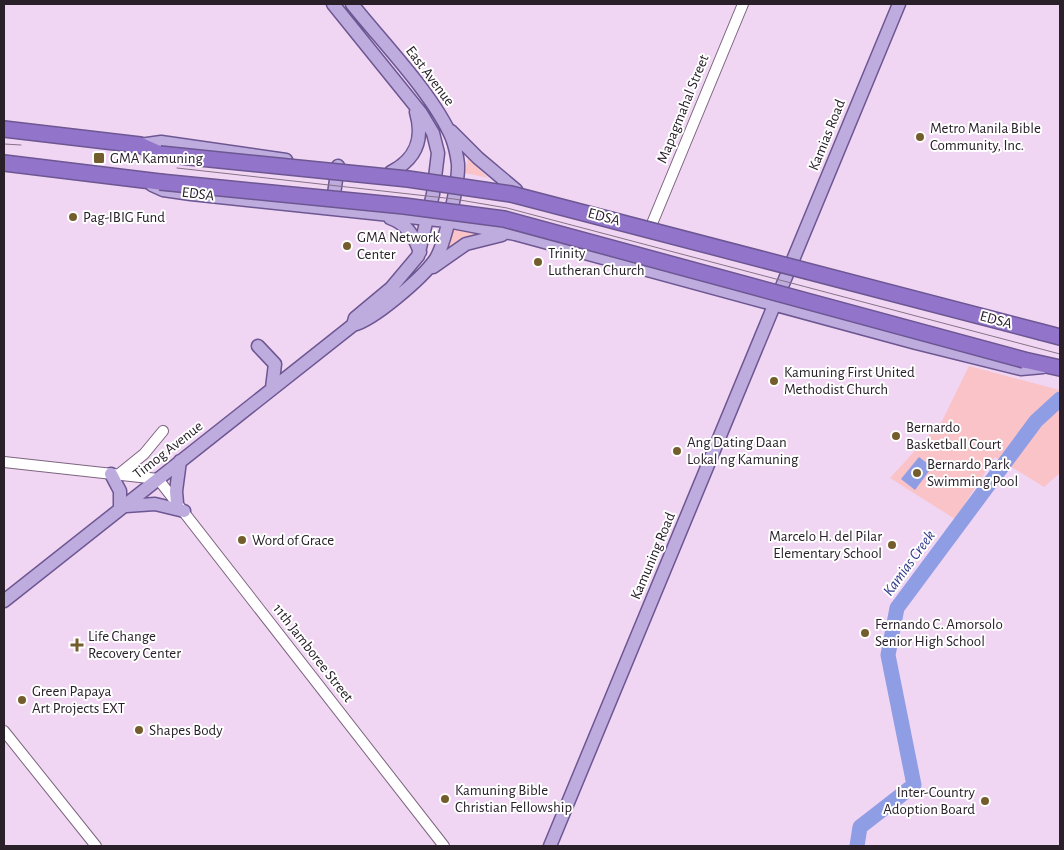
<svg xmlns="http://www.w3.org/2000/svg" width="1064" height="850" viewBox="0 0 1064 850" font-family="'Alegreya Sans',sans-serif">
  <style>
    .green { fill: #f9c3c8 }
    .water { fill: #8e9de4 }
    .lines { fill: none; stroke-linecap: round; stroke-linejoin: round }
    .river { stroke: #8e9de4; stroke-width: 15 }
    .minor-casing { stroke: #7c657f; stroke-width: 12 }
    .major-casing { stroke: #6d5792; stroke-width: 15 }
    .highway-casing { stroke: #6d5792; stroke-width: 18 }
    .minor { stroke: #fff; stroke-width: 10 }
    .major { stroke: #beacdf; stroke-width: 12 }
    .highway { stroke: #9274ca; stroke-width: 15 }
    .tram { stroke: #857386; stroke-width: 1 }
    .highway-bridge-casing { stroke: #6d5792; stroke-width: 18; stroke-linecap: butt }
    .highway-bridge { stroke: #9274ca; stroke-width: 15 }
    .poi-dot { fill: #745d2d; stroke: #fff; stroke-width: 2 }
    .labels { text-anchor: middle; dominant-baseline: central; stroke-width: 4; stroke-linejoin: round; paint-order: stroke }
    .street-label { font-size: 15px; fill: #29202a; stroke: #fff }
    .poi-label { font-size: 15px; fill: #29202a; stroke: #fff; text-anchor: start }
    .water-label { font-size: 16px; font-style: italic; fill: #31388b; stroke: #fff }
  </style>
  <rect width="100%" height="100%" fill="#f1d6f3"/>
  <!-- green -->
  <path class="green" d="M468,158L488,178L465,173Z
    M451,229L478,233L462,240L446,253Z
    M969,366L1060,390V473L1044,487L995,457L955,519L890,478L942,421Z"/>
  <!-- water -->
  <path class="water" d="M919,457L932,467L915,490L901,479Z"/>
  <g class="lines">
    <!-- river -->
    <path class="river" d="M857,846L860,827L914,785L888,655L897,608L1036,421L1060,399"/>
    <defs>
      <path id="minor" d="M651,226L743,4
        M4,462L158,479L444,846
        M118,475L144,454L163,431
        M4,731L96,846"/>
      <path id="major" d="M333,4L421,113L433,133L438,153L433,194L418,256L391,288L355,318L353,325
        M451,131L478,158L516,190
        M140,145L161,142L286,160
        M391,172C416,159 424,139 416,112
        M152,185L163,190L191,194L447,221L515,234L916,343L1021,369L1043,367
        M332,208L338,166
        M390,218C407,224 414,236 420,252
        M433,267L466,244L502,235
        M258,346L275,364L272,388
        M111,474L120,491V509
        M177,503L176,491L180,461
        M126,506L155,504L184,511
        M4,601L353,325C374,320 422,278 435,260C445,245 459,182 458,164C457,156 455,146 452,138C433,94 383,43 352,4
        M550,846L899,4"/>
      <path id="highway" d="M4,129L140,145L160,154
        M4,163L160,182
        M1041,332L1060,337
        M1024,360L1060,368"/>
    </defs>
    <!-- minor casing -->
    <use href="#minor" class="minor-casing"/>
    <!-- major casing -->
    <use href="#major" class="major-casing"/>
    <!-- highway casing -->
    <use href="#highway" class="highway-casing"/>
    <!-- minor -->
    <use href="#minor" class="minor"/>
    <!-- major -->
    <use href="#major" class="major"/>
    <!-- highway -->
    <use href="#highway" class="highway"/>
    <!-- tram -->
    <path class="tram" d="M4,144L21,145
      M177,168L454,199L507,208L1060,354"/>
    <defs>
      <path id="highway-bridge" d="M160,154L408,179L511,194L1041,332
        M160,182L404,206L504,219L1024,360"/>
    </defs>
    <!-- highway-bridge casing -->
    <use href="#highway-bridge" class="highway-bridge-casing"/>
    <!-- highway-bridge -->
    <use href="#highway-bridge" class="highway-bridge"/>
  </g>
  <!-- markers -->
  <g class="poi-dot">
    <circle cx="920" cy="137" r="5"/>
    <rect x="93" y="152" width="12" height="12" rx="2.5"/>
    <circle cx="73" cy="217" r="5"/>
    <circle cx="347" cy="246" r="5"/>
    <circle cx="538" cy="262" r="5"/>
    <circle cx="774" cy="381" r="5"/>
    <circle cx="896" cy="436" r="5"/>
    <circle cx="677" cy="451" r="5"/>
    <circle cx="917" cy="473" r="5"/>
    <circle cx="242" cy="540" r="5"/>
    <circle cx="892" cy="545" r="5"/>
    <circle cx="865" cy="633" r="5"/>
    <path d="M74.5 637.5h5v5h5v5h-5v5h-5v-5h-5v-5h5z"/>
    <circle cx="22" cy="700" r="5"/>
    <circle cx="139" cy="730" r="5"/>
    <circle cx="445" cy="799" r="5"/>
    <circle cx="985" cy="801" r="5"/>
  </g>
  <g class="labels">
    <!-- street labels -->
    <g class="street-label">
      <text transform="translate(430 76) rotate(53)">East Avenue</text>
      <text transform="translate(683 109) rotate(-68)">Mapagmahal Street</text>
      <text transform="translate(827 135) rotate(-68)">Kamias Road</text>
      <text transform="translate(198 194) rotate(7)">EDSA</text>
      <text transform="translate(604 217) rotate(15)">EDSA</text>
      <text transform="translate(996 320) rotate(15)">EDSA</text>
      <text transform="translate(168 450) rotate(-38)">Timog Avenue</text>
      <text transform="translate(653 556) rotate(-67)">Kamuning Road</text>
      <text transform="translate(313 653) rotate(52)">11th Jamboree Street</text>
    </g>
    <!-- poi labels -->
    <g class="poi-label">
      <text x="930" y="128">Metro Manila Bible<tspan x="930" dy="17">Community, Inc.</tspan></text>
      <text x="110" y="158">GMA Kamuning</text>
      <text x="83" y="217">Pag-IBIG Fund</text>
      <text x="357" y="237">GMA Network<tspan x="357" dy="17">Center</tspan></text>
      <text x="548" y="253">Trinity<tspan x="548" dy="17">Lutheran Church</tspan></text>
      <text x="784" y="372">Kamuning First United<tspan x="784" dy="17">Methodist Church</tspan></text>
      <text x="906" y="427">Bernardo<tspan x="906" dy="17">Basketball Court</tspan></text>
      <text x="687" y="442">Ang Dating Daan<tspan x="687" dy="17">Lokal ng Kamuning</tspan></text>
      <text x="927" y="464">Bernardo Park<tspan x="927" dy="17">Swimming Pool</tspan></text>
      <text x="882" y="536" text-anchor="end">Marcelo H. del Pilar<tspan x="882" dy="17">Elementary School</tspan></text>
      <text x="252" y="540">Word of Grace</text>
      <text x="875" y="624">Fernando C. Amorsolo<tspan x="875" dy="17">Senior High School</tspan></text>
      <text x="88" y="636">Life Change<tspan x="88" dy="17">Recovery Center</tspan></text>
      <text x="32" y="691">Green Papaya<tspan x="32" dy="17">Art Projects EXT</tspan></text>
      <text x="149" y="730">Shapes Body</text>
      <text x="455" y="790">Kamuning Bible<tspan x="455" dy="17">Christian Fellowship</tspan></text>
      <text x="975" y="792" text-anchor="end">Inter-Country<tspan x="975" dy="17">Adoption Board</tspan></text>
    </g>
    <!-- water labels -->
    <g class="water-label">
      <text transform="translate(909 563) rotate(-54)">Kamias Creek</text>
    </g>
  </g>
  <!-- border -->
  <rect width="1064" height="850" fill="none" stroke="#29202a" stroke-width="10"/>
</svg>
